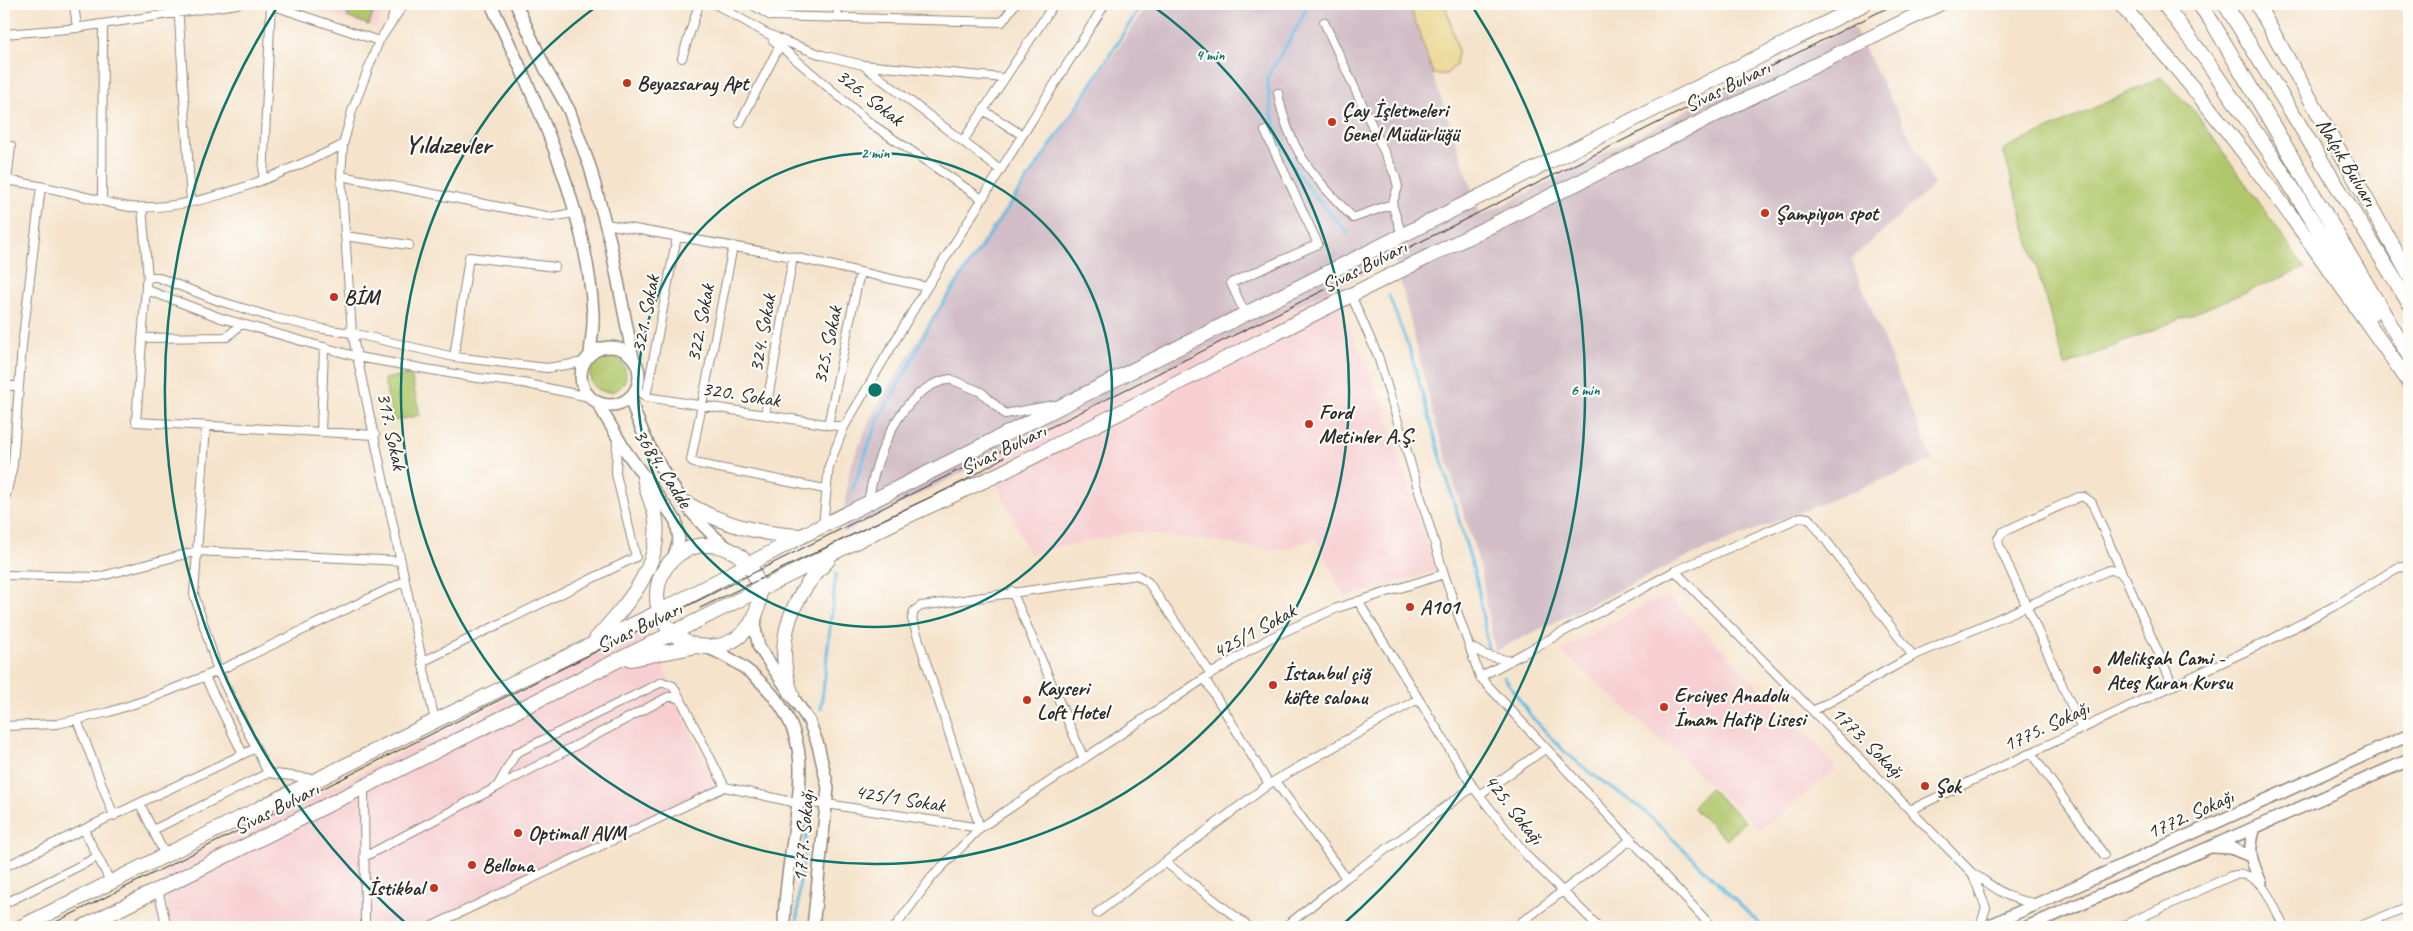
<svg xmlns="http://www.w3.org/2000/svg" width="2413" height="931" viewBox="0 0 2413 931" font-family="Caveat,sans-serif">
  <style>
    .built { fill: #f7cfd2 }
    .industrial { fill: #d2bdc6 }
    .green { fill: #b1c76c; stroke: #6e794c }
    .sand { fill: #eeda9e; stroke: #8c8264 }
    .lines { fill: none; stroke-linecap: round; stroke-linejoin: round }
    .stream { stroke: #68bee5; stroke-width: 3 }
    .street-casing { stroke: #90877b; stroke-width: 10 }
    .secondary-casing { stroke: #90877b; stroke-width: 14 }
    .highway-casing { stroke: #90877b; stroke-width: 16 }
    .street { stroke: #fff; stroke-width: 8 }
    .secondary { stroke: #fff; stroke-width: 11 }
    .highway { stroke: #fff; stroke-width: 14 }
    .tram { stroke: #2b2b2b; stroke-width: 1 }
    .ring { fill: none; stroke: #0f766e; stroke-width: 2.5 }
    .poi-dot { fill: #c8321e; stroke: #fdfcf7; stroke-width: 2 }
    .labels { text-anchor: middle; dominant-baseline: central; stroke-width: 4.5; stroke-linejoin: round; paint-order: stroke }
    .poi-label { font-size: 21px; font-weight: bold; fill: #2b2b2b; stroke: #fdfcf7; text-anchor: start }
    .street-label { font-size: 21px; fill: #2b2b2b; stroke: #fdfcf7 }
    .district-label { font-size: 26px; font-weight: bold; fill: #2b2b2b; stroke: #fdfcf7 }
    .centre { fill: #0f766e; stroke: #fdfcf7; stroke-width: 2.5 }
    .ring-label { font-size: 15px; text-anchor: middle; font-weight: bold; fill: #0f766e; stroke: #fdfcf7; stroke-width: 4.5; stroke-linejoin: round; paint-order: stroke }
  </style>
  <rect width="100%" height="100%" fill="#fdfcf7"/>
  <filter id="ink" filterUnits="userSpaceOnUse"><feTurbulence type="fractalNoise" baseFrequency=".02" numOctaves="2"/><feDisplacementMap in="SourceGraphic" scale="10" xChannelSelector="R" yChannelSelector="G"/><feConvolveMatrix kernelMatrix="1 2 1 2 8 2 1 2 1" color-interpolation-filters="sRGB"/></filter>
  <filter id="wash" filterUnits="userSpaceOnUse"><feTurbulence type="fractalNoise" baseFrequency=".0096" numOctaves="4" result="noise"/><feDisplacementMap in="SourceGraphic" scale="20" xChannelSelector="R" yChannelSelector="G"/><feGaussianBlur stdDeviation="1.12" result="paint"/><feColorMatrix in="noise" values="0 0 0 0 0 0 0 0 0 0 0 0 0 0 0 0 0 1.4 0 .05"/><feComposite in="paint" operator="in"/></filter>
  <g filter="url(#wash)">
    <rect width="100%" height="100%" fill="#f5e3cb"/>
    <!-- built -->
    <path class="built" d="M298,4H385L376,28Z
      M1332,288L1380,397L1436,571L1345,597L1316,539L1282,549H1259L1225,543L1133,532L1029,553L986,460Z
      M1670,597L1833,761L1835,769L1762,830L1561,651L1652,600Z
      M646,629L717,791L432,927H171L162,873Z"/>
    <!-- industrial -->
    <path class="industrial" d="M1149,4H1364L1411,9L1481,216L1853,25L1934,185L1851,259L1932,460L1689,556L1495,651L1480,566L1434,418L1395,258L1129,387L844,533L845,500L850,468L871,416L932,317L995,222Z"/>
    <!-- green -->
    <path class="green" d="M352,4H376L369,25L347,17Z
      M2161,77L2195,112L2305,268L2065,366L2003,150Z
      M590 374a18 18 0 1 1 36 0a18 18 0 1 1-36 0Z
      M411,374L420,415L393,421L384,379Z
      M1710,788L1745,821L1727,840L1692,807Z"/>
    <!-- sand -->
    <path class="sand" d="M1364,4H1445L1458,51L1456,65L1446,74H1433L1411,9Z"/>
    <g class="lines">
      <!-- stream -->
      <path class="stream" d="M1307,4L1300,22L1267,78L1271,111L1280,141L1294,168L1312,193L1349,234
        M1389,296L1410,351L1477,582L1488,649
        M853,489L877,422L907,370L932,320L1082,99L1142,4
        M1504,677L1531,716L1564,751L1592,774L1642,809L1763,927
        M821,709L836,574
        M797,927L799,888L809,816"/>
    </g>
  </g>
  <g filter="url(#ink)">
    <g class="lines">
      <defs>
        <path id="street" d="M74,4L77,28
          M178,4L191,202
          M268,4L379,41
          M404,4L379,41L352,111L343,145L341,176L352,333L435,721
          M715,4L766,33L784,41L822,55L863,65L1000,170
          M751,4L771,16L1002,22L1015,4
          M837,4L838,18
          M392,20L395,4
          M1324,22L1395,175L1398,187L1392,204
          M4,34L68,29L237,4
          M773,40L870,123L982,199
          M682,58L699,4
          M863,65L1004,78
          M1278,93C1289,152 1314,177 1353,218L1392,204L1402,235
          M983,110L1022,135
          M740,123L780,45
          M963,141L1054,4
          M4,145L11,146L7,181
          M341,176L551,217L574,213
          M263,179L271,4
          M4,180C31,183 59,190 86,197C100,200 115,205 130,207C200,212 280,174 343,145
          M102,201L103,24
          M142,207L148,279
          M606,224L793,257L927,287
          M345,236L409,245
          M733,246L691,460L694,463L825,489
          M146,287L136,422L375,435
          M1245,314L1231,283L1318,244L1265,131
          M143,338L227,337L241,324
          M454,357L469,257L555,267
          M584,362L547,368L454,357L352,333L323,329L275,318L219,301L157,277H150L146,282V287L150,291L221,318L358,357L477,378L523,383L589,397
          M4,386H19
          M636,389L646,397L844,427
          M646,397L677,236
          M765,415L793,257
          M828,425L860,272
          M206,426L194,594L218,671L268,773
          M321,432L324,347
          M4,503L13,465L22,346L41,186
          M868,503C875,459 899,388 950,379L981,392L1005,414L1053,405
          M823,526L829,466L844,427L927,287L1105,4
          M1675,571L1972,873C1997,888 2006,900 2036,903
          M1444,574L1480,677L1712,927
          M4,575L98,577L197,551L401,561
          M1012,591L1084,759
          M1358,601L1473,787L1528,857L1599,927
          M1469,646L1485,655L1510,661
          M422,662L636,557L616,474L617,437
          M205,677L243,754
          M1480,677L1675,571L1801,517L1808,518L1813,523L1913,656
          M1205,679L1269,784
          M1813,711L1913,656L2109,570L2119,571L2126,579L2173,686
          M77,720L114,816
          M4,726L57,724L109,712L146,700L218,671L405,581
          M2082,729L1999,545L1998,539L2003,532L2079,497H2084L2092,503L2122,573
          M2031,753L2104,855
          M1275,781L1346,878
          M364,786L365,927
          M497,787L516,753L662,682L673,686L681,700
          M1479,795L1545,749
          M140,804L165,855
          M1910,810L2274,638L2338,604L2397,568L2409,566
          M84,830L111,883
          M153,830L268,773L315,779
          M364,857L668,697H675L681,700L725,787
          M1165,862L1249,927
          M4,867L256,748
          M1972,873L1986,908L1980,927
          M158,890L167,927
          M4,904L97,857
          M1097,913L1269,784L1418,699
          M430,927L725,787L797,803L827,804L980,828L1211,674L1270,638L1337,608L1444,574L1378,356L1351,295
          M895,927L932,877L980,828L912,619L914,611L921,606L1137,575L1148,582L1211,674
          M1285,927L1346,878L1473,787
          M1515,927L1632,839
          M2120,927L2231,876C2262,866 2273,906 2284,927
          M2358,927L2409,906"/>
        <path id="secondary" d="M491,4C535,99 587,207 593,313C594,326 591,341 590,354
          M516,4L545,68L569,110L590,167L610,241L633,358
          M581 376a29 29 0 1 1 58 0a29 29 0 1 1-58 0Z
          M630,397C645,450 684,514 728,548
          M597,402L625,450L676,521L679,540L673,559
          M756,616L755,629L759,647L809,721L818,745L828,788L813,927
          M706,647C758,668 801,713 800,772C799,824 784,875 784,927
          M2255,827C2247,852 2251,860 2261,883
          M2213,847L2231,848L2250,856
          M1986,927L2409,735
          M2027,927L2409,760"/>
        <path id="highway" d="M2120,4C2229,122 2317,252 2409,382
          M2164,4L2206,60L2278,165L2371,315
          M2199,4L2212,22L2409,356
          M2225,4L2409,303
          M2257,4L2409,275
          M686,503C723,525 759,534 801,536
          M657 596a51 51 0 1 1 102 0a51 51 0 1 1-102 0Z
          M596,639C626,605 665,564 655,514C652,502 646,491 644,477
          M631,659L697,646
          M792,695C773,644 790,598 828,560
          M21,927L435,721L659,612L802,536L1864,4
          M83,927L901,519L1001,473L1351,295L1939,4"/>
      </defs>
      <!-- street casing -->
      <use href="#street" class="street-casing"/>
      <!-- secondary casing -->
      <use href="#secondary" class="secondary-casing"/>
      <!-- highway casing -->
      <use href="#highway" class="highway-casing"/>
      <!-- street -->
      <use href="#street" class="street"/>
      <!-- secondary -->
      <use href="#secondary" class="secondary"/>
      <!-- highway -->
      <use href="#highway" class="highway"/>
      <!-- tram -->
      <path class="tram" d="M700,608L966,480L1004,457
        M46,927L955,472L1009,448L1895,4"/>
    </g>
  </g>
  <!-- distance rings -->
  <g class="ring">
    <circle cx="875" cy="390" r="237"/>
    <path d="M1150 4A474 474 0 1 1 600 4"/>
    <path d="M409 926A710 710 0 0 1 276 9M1474 9A710 710 0 0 1 1341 926"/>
  </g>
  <!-- markers -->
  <g class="poi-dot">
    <circle cx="627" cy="83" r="5"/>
    <circle cx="1332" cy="122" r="5"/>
    <circle cx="1765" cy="213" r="5"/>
    <circle cx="334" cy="297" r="5"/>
    <circle cx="1309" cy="424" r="5"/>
    <circle cx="1410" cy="607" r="5"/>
    <circle cx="2097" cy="670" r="5"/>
    <circle cx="1273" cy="685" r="5"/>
    <circle cx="1027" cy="700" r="5"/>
    <circle cx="1664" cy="707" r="5"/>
    <circle cx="1925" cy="786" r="5"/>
    <circle cx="518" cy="833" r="5"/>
    <circle cx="472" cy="865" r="5"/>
    <circle cx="434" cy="888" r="5"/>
  </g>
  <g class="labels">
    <!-- poi labels -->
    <g class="poi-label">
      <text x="637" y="83">Beyazsaray Apt</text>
      <text x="1342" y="110">Çay İşletmeleri<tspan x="1342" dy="24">Genel Müdürlüğü</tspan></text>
      <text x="1775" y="213">Şampiyon spot</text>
      <text x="344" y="297">BİM</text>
      <text x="1319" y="412">Ford<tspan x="1319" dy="24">Metinler A.Ş.</tspan></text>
      <text x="1420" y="607">A101</text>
      <text x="2107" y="658">Melikşah Cami -<tspan x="2107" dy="24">Ateş Kuran Kursu</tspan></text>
      <text x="1283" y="673">İstanbul çiğ<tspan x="1283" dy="24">köfte salonu</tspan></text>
      <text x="1037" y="688">Kayseri<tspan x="1037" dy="24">Loft Hotel</tspan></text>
      <text x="1674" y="695">Erciyes Anadolu<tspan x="1674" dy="24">İmam Hatip Lisesi</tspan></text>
      <text x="1935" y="786">Şok</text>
      <text x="528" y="833">Optimall AVM</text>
      <text x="482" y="865">Bellona</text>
      <text x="424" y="888" text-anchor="end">İstikbal</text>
    </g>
    <!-- street labels -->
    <g class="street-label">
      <text transform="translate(1727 86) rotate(-26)">Sivas Bulvarı</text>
      <text transform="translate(870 97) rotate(38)">326. Sokak</text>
      <text transform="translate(2347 162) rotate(59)">Nalçık Bulvarı</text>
      <text transform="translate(1364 266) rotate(-27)">Sivas Bulvarı</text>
      <text transform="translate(645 314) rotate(-79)">321. Sokak</text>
      <text transform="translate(700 323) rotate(-79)">322. Sokak</text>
      <text transform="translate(762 333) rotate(-80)">324. Sokak</text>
      <text transform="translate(827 345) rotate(-78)">325. Sokak</text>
      <text transform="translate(741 394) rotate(9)">320. Sokak</text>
      <text transform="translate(392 431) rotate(78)">317. Sokak</text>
      <text transform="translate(1003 449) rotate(-26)">Sivas Bulvarı</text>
      <text transform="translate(663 468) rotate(57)">3684. Cadde</text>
      <text transform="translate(639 627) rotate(-26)">Sivas Bulvarı</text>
      <text transform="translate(1254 631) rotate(-29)">425/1 Sokak</text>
      <text transform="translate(2046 726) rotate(-25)">1775. Sokağı</text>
      <text transform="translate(1868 742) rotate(45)">1773. Sokağı</text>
      <text transform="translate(900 798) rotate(9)">425/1 Sokak</text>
      <text transform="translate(276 808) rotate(-27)">Sivas Bulvarı</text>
      <text transform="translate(1514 809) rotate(52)">425. Sokağı</text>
      <text transform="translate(2190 814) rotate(-24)">1772. Sokağı</text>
      <text transform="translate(803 836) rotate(-85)">1777. Sokağı</text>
    </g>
    <!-- district labels -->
    <g class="district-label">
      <text x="448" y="144">Yıldızevler</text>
    </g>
  </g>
  <circle cx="875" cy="390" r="8" class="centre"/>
  <g class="ring-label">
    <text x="1210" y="60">4 min</text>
    <text x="875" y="158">2 min</text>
    <text x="1585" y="395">6 min</text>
  </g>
  <!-- margin -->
  <rect width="2413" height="931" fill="none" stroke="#fdfcf7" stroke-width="20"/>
</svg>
